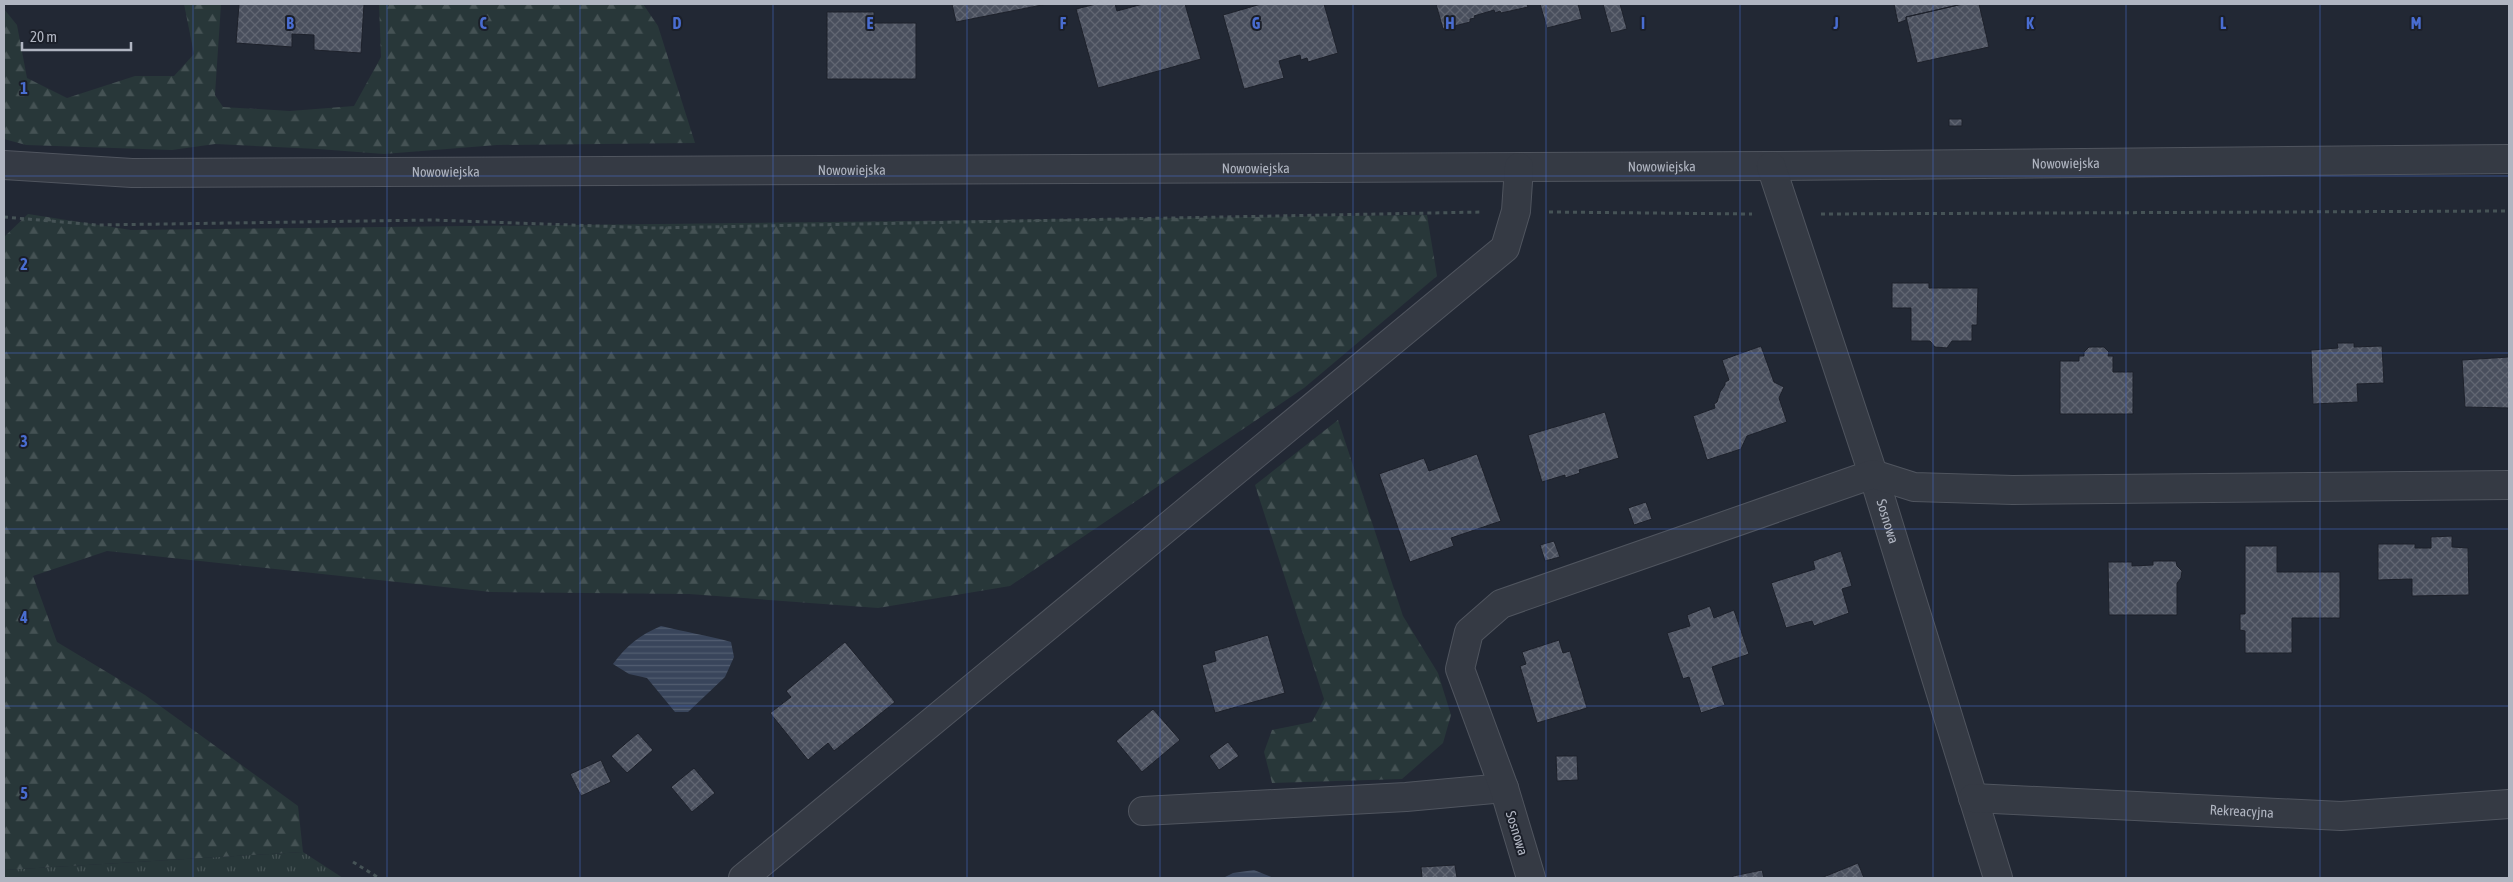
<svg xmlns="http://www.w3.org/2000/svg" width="2513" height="882" viewBox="0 0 2513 882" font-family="'Asap Condensed',sans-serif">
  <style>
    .grass { fill: url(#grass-tufts) }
    .forest { fill: url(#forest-firs) }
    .water { fill: url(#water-rules) }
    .building { fill: url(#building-cross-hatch); stroke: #1d212b }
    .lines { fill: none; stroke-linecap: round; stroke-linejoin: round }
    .minor-casing { stroke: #50555f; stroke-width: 30 }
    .path { stroke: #465356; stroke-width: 3; stroke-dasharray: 4 4; stroke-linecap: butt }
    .minor { stroke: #353a44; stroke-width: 28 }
    .grid { fill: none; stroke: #496dd1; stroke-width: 1; stroke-opacity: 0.55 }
    .labels { text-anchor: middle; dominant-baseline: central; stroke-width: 4; stroke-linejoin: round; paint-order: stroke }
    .street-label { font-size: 14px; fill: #b0b5c1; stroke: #1b1f29 }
    .grid-label { font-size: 16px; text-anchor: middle; font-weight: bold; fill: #496dd1; stroke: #1b1f29; stroke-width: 4; stroke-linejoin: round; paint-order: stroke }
  </style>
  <defs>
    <pattern id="grass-tufts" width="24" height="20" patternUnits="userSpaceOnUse" patternTransform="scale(1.25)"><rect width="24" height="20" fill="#283739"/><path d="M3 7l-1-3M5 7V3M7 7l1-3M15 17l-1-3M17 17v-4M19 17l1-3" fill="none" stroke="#455254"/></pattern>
    <pattern id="forest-firs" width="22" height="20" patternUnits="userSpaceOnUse" patternTransform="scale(1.25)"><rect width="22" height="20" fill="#283739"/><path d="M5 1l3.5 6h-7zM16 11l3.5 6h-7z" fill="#455254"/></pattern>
    <pattern id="water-rules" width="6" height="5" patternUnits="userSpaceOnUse" patternTransform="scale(1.25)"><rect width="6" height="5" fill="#39455b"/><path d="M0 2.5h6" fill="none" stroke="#535e71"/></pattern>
    <pattern id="building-cross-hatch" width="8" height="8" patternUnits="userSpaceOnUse" patternTransform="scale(1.25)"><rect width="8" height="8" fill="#494f5d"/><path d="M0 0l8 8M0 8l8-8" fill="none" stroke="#616672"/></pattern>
  </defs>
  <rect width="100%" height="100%" fill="#222834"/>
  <!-- grass -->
  <path class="grass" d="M303,852L343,878H4V870Z"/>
  <!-- forest -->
  <path class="forest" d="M184,4H221L215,95L223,107L290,111L354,106L381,57L379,4H643L658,26L695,143L497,145L384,154L318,149L215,144L172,150L26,145L4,139V9L17,25L27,78L67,98L135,76H174L194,54Z
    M28,214L131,230L1427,215L1437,276L1304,388L1010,586L878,608L689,594L491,592L107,551L33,576L57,642L145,695L298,806L303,852L4,870V237Z
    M1338,420L1403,616L1438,673L1451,715L1443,743L1402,779L1272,783L1264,752L1272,730L1312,722L1324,699L1255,485Z"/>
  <!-- water -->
  <path class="water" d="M661,626C684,632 707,635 731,642L734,657L725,677L688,712H675L647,678L629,674L613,664C627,645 640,635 661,626Z
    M1254,870L1274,878H1223L1233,873Z"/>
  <!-- building -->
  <path class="building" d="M239,4H364L361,53L314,50V35L292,34V47L236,43Z
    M952,4H1047L956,22Z
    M1096,4H1115L1117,11L1143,4H1185L1201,59L1098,88L1076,9Z
    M1261,4H1324L1338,53L1308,62L1307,58L1301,60L1300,55L1279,61L1284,78L1244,89L1223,15Z
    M1436,4H1527L1528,7L1501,13L1500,11L1495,13L1494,10L1474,16L1475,18L1470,19V22L1443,29Z
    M1540,4H1578L1582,19L1547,28Z
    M1603,4H1620L1627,29L1611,33Z
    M1894,4H1958V5L1906,17V20L1898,23Z
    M1979,4L1989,47L1917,63L1906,17L1963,4Z
    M827,12H874V23H916V79H827Z
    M1949,119H1962V126H1949Z
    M1892,283H1929V288H1978L1977,325H1972V341H1952L1947,348L1935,347L1930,341H1911V308H1892Z
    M2337,343H2354V347L2382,346L2384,383L2357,384L2358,402L2313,404L2311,350L2338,348Z
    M1761,346L1774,382L1784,387L1779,398L1787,422L1747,436L1741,449L1707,460L1693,416L1715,408L1714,404L1717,402L1720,392L1725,385V382L1729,380L1722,360Z
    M2089,347H2104L2109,352L2108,356H2113V372H2133V414H2060V361H2079V356H2084V352Z
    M2509,357V408L2465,407L2462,360Z
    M1605,412L1619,458L1579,470L1580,473L1565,478V475L1542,482L1528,435Z
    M1477,454L1501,521L1451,538L1454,546L1410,562L1379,474L1424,458L1429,471Z
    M1646,502L1652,519L1634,525L1628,508Z
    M2452,536V547L2468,548L2469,595L2412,596V579L2378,580V544H2415V548H2431V537Z
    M1554,541L1560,557L1545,561L1540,545Z
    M2245,546H2277V572H2340V618H2292V653H2245V631L2240,630V614H2245Z
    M1841,551L1852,586L1842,589L1849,613L1814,626L1812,621L1786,628L1771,583L1815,569L1813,561Z
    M2153,561H2176L2177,566L2182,571L2181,578L2177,583V615H2109L2108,562H2132V566L2153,565Z
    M1710,606L1714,618L1734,610L1749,654L1712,667L1725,705L1701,713L1689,677L1683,679L1667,633L1690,626L1687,615Z
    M1268,635L1285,693L1215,713L1202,665L1216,661L1214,651Z
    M1559,640L1563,653L1570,651L1587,708L1537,723L1520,666L1526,664L1522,652Z
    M845,642L895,702L834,751L828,743L808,760L770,713L791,697L786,691Z
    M1153,709L1180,740L1142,772L1116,741Z
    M638,733L653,750L627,773L611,756Z
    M1228,742L1239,756L1219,770L1209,756Z
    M1556,756H1577L1578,780L1557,781Z
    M601,760L611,782L581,796L570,774Z
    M694,768L715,793L692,812L671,787Z
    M1858,863L1864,878H1821Z
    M1455,865L1457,878H1422L1421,867Z
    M1762,870L1764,878H1733V876Z"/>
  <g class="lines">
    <defs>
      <g id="minor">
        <path id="s1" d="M4,165L132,173L1771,166L2509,159"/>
        <path id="s2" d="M1771,166L1873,474L1998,878"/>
        <path id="s3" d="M1973,798L2341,816L2509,804"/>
        <path d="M1143,811L1406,797L1504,788"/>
        <path d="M743,878L1505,248L1516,211L1519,167"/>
        <path d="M1531,878L1504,788L1460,669L1469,632L1501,604L1873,474L1914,487L2013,490L2509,485"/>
      </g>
    </defs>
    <!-- minor casing -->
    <use href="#minor" class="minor-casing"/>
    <!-- path -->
    <path class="path" d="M1549,212L1752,214
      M1821,214L2509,211
      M4,217L97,225L433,220L654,228L1482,212
      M353,862L379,878"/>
    <!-- minor -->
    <use href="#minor" class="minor"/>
  </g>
  <!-- grid -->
  <path class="grid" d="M193,4V878M387,4V878M580,4V878M773,4V878M967,4V878M1160,4V878M1353,4V878M1546,4V878M1740,4V878M1933,4V878M2126,4V878M2320,4V878M4,176H2509M4,353H2509M4,529H2509M4,706H2509"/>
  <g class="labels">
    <!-- street labels -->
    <g class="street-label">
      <text stroke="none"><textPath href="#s1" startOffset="2062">Nowowiejska</textPath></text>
      <text stroke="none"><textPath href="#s1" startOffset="1658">Nowowiejska</textPath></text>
      <text stroke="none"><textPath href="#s1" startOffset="1252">Nowowiejska</textPath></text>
      <text stroke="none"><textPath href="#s1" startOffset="848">Nowowiejska</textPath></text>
      <text stroke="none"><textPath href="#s1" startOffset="442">Nowowiejska</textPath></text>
      <text stroke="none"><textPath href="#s2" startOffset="374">Sosnowa</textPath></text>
      <text stroke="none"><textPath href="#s3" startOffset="269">Rekreacyjna</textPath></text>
      <text transform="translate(1517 833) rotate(73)">Sosnowa</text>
    </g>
  </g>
  <g class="grid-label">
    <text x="290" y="29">B</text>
    <text x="483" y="29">C</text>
    <text x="677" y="29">D</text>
    <text x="870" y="29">E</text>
    <text x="1063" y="29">F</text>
    <text x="1256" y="29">G</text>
    <text x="1450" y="29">H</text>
    <text x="1643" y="29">I</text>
    <text x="1836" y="29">J</text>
    <text x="2030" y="29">K</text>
    <text x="2223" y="29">L</text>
    <text x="2416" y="29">M</text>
    <text x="24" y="94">1</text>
    <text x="24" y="270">2</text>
    <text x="24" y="447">3</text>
    <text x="24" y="623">4</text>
    <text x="24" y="799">5</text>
  </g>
  <!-- border -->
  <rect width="2513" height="882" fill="none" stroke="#b0b5c1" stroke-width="10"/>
  <!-- scale -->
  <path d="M22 42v8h109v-8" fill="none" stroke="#b0b5c1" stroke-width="2.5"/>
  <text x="30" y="42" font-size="15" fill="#b0b5c1" stroke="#1b1f29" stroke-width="4" paint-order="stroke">20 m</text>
</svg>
